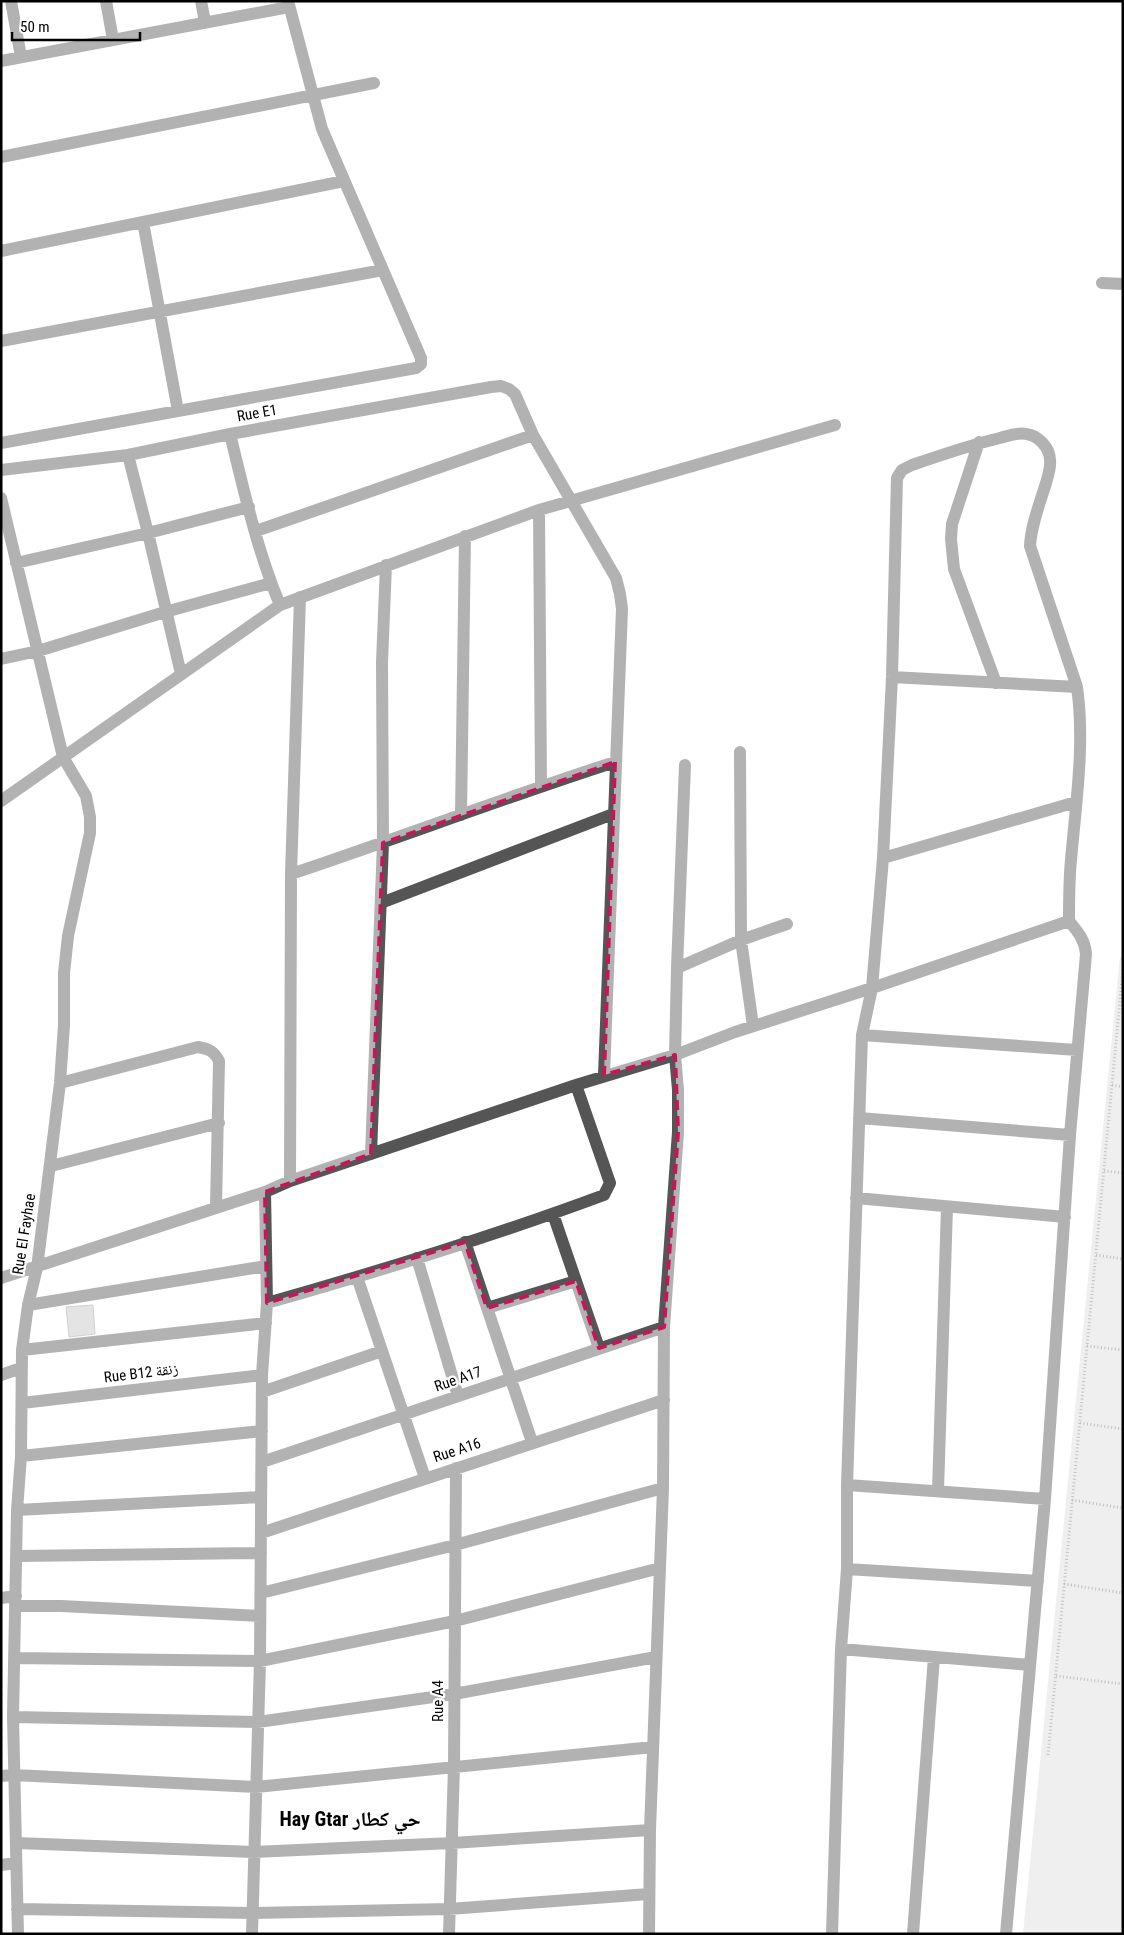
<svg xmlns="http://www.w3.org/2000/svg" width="1124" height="1935" viewBox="0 0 1124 1935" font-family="'Roboto Condensed','Noto Naskh Arabic',sans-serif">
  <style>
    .green { fill: #dcdcdc }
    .building { fill: #c4c4c4; stroke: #999 }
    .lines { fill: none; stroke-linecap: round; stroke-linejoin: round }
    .path { stroke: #777; stroke-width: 3; stroke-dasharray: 1 2.5; stroke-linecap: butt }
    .minor { stroke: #555; stroke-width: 12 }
    .marked { fill: none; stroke: #c2185b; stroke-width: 4; stroke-dasharray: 10 6; stroke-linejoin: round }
    .labels { text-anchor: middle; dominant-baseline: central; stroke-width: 4.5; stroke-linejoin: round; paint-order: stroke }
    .street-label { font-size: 15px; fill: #000; stroke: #fff }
    .district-label { font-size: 20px; font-weight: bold; fill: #000; stroke: #fff }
  </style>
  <rect width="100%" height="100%" fill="#fff"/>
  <!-- green -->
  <path class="green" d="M1123,956V1934H1023L1120,957Z"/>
  <!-- building -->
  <path class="building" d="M93,1305L95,1334L69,1337L66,1307Z"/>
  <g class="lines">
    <!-- path -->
    <path class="path" d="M1112,1085L1123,1087
      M1104,1171L1123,1173
      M1096,1255L1123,1259
      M1087,1346L1123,1350
      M1080,1423L1123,1429
      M1072,1500L1123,1508
      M1064,1584L1123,1593
      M1056,1676L1123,1684
      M1048,1755L1123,969"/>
    <!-- minor -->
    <path class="minor" d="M11,1L21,57
      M106,1L113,40
      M201,1L205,22
      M1,61L289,7
      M1,157L374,83
      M143,222L178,411
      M1,251L344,181
      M1102,283L1123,284
      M1,341L383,270
      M230,434C244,491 257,550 280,605
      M979,442L952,524L951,539L954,569L996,683
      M1,443L416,368L421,364V358L322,129L288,1
      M128,455L148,533L181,674
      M1,470L128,455L230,434L491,387L501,386L509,389L515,394L533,435L616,578L620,594L622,609L604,1075
      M1,498L63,757L86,796L90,817V833L68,936L64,973V1025L60,1083L37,1268L28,1305L22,1350L21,1456L17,1510L13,1717L18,1934
      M539,510L541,786
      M256,531L533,435
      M16,563L148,533L249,507
      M1,659L38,651L165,612L271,583
      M892,677L1077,687
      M740,752L741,940L753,1026
      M1,801L280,605L539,510L835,425
      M461,815L465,536
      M883,858L1076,802
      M291,874C399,838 506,797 615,762
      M381,903L613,814
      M677,968L741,940L787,924
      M862,1035L1077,1050
      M60,1083L198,1047C209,1049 214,1051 219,1061L216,1207
      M859,1118L1070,1135
      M371,1154L383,843L382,662L386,565
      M51,1166L219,1123
      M290,1181L291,874L300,597
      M856,1198L1065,1217
      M553,1214L599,1348
      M465,1242L532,1442
      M417,1258L458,1396
      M357,1277L425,1478
      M1,1278L265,1192L290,1181L576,1085L675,1055L735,1032L872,988L1069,921
      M267,1303C380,1271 494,1236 604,1195L610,1183L576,1085
      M28,1305L266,1266
      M487,1308L576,1281
      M22,1350L266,1323
      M1,1375L21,1368
      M262,1392L382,1351
      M22,1403L262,1375
      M21,1456L262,1431
      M262,1462L664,1327
      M847,1485L1045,1499
      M938,1491L947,1207
      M17,1510L261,1497
      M261,1533L664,1400
      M17,1556L261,1553
      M847,1569L1038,1581
      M261,1593L455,1545L663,1488
      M1,1598L16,1596
      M16,1606H61L260,1616
      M841,1649L1030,1665
      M14,1658L260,1661L455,1621L660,1568
      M13,1717L258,1722L454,1694L656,1657
      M1,1776L14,1775L256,1787L653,1747
      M16,1843L254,1852L452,1843L650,1830
      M1,1865L16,1863
      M17,1909L253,1913L449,1909L649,1894
      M252,1934L260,1661L262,1375L267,1303L265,1192
      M449,1934L454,1766L456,1468
      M649,1934L650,1830L663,1488L664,1327L678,1132V1090L675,1055L677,968L685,765
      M832,1934L841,1649L847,1569V1485L862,1035L872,988L883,858L892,677L897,478L902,470L912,465C941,455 970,445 1000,438C1008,436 1018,432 1026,434C1038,435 1050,448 1050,460C1051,468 1048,476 1046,483C1040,503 1031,525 1030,546L1077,687C1085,744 1076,802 1071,860C1069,880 1069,901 1069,921C1078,932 1085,940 1086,954L1070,1135L1045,1499L1006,1934
      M913,1934L934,1657"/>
  </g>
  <!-- marked area -->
  <path d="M0 0H1124V1935H0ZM615,762L604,1075L675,1055L678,1132L664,1327L599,1348L576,1281L487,1308L465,1242L267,1303L265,1192L371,1154L383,843Z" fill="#fff" fill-opacity=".55" fill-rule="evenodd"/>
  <path class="marked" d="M615,762L604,1075L675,1055L678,1132L664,1327L599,1348L576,1281L487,1308L465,1242L267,1303L265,1192L371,1154L383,843Z"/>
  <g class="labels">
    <!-- street labels -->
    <g class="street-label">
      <text transform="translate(257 413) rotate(-10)">Rue E1</text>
      <text transform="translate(24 1234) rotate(-81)">Rue El Fayhae</text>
      <text transform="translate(141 1373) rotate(-7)">Rue B12 زنقة</text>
      <text transform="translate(458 1379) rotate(-19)">Rue A17</text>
      <text transform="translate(457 1450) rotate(-18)">Rue A16</text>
      <text transform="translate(438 1701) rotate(-90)">Rue A4</text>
    </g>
    <!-- district labels -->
    <g class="district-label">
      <text x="350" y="1819">Hay Gtar حي كطار</text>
    </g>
  </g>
  <!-- border -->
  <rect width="1124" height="1935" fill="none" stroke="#000000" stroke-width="5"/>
  <!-- scale -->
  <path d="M12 32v8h128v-8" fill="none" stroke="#000000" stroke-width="2.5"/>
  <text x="20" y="32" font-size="15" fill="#000000" stroke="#ffffff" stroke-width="4" paint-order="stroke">50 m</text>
</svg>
